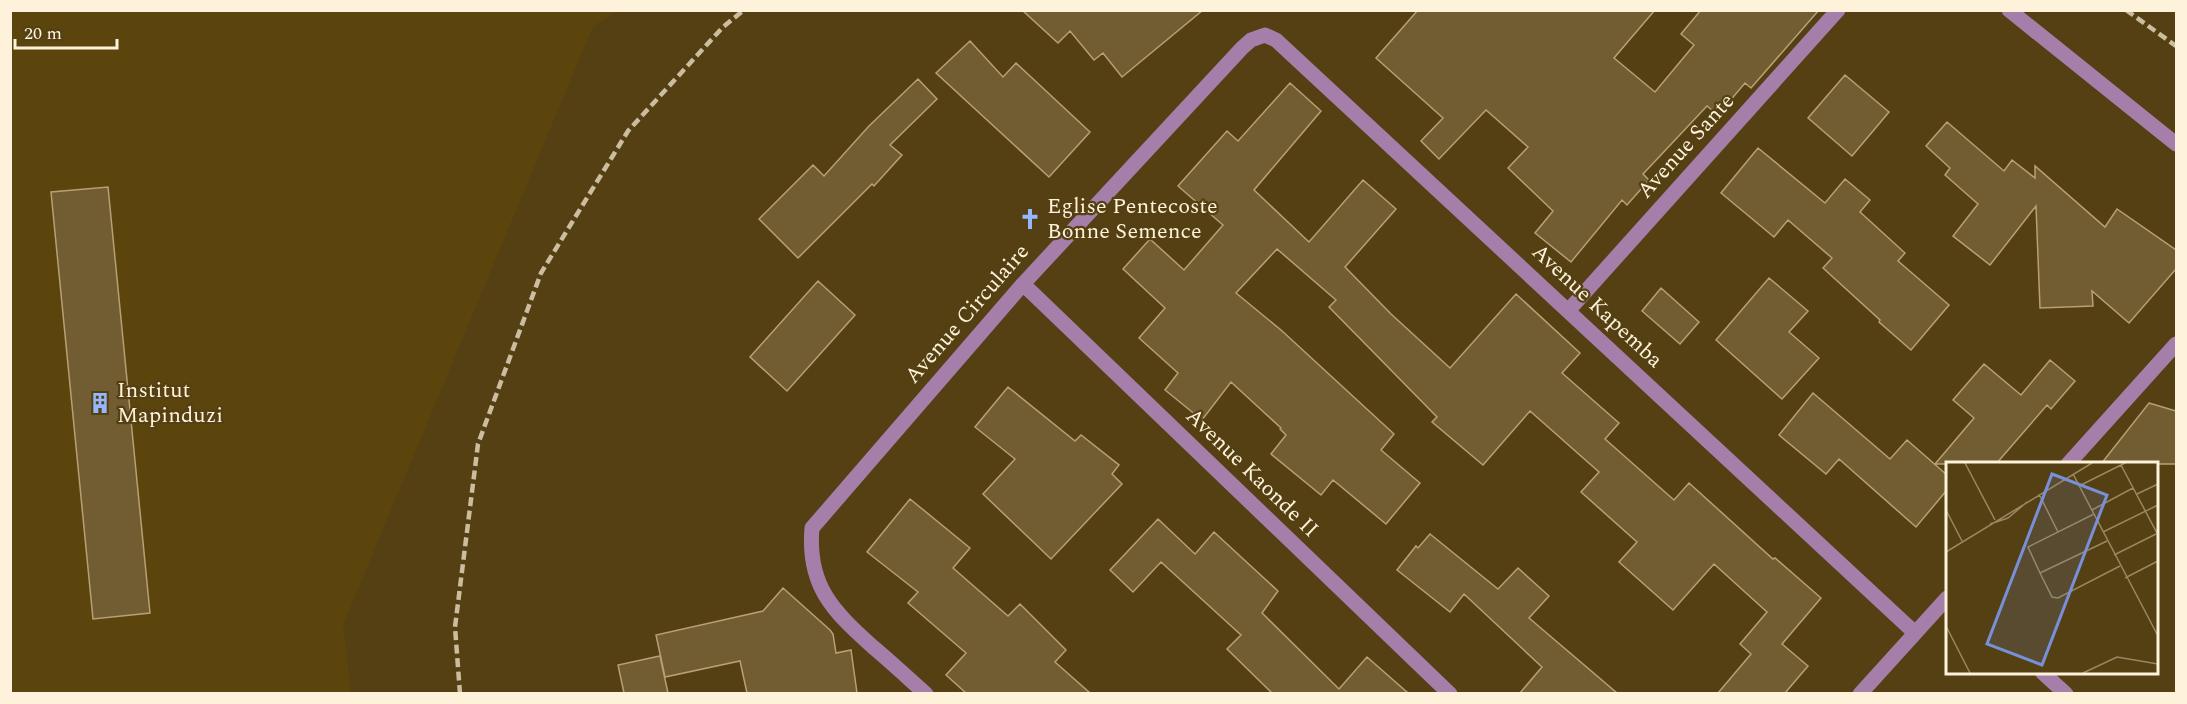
<svg xmlns="http://www.w3.org/2000/svg" width="2187" height="704" viewBox="0 0 2187 704" font-family="Spectral,serif">
  <style>
    .built { fill: #5c440d }
    .building { fill: #725d32; stroke: #b7a174; stroke-width: 1.5 }
    .lines { fill: none; stroke-linecap: round; stroke-linejoin: round }
    .minor { stroke: #a67eaa; stroke-width: 15 }
    .rail { stroke: #cbbd9f; stroke-width: 4.5; stroke-dasharray: 9 4.5; stroke-linecap: butt }
    .labels { text-anchor: middle; dominant-baseline: central; stroke-width: 4.5; stroke-linejoin: round; paint-order: stroke }
    .street-label { font-size: 22px; fill: #fef2da; stroke: #544013 }
    .poi-label { font-size: 22px; fill: #fef2da; stroke: #544013; text-anchor: start }
    .inset-road { fill: none; stroke: #988763; stroke-width: 1.5 }
    .view { fill: #7790d9; fill-opacity: 0.15; stroke: #7790d9; stroke-width: 3 }
    .inset-edge { fill: none; stroke: #fef2da; stroke-width: 3 }
  </style>
  <rect width="100%" height="100%" fill="#544013"/>
  <!-- built -->
  <path class="built" d="M10,11H617L593,26L343,625L351,693H11Z"/>
  <!-- building -->
  <path class="building" d="M1022,10H1203L1122,77L1103,53L1094,60L1070,31L1058,43Z
    M1418,10H1655L1614,58L1655,92L1694,45L1681,34L1701,10H1819L1751,88L1745,83L1718,115L1707,106L1643,174L1649,180L1627,205L1622,200L1571,262L1535,233L1553,211L1508,168L1528,147L1486,110L1439,159L1421,141L1443,118L1376,58Z
    M970,41L1003,77L1016,63L1090,132L1049,177L936,73Z
    M1845,75L1889,112L1852,156L1808,118Z
    M918,79L937,99L890,145L902,155L874,186L872,184L798,258L759,219L813,165L824,176L869,126Z
    M1290,83L1321,111L1254,190L1309,242L1363,180L1396,209L1345,267L1391,314L1450,368L1516,294L1580,353L1562,373L1619,423L1605,439L1674,500L1689,483L1773,559L1775,558L1821,598L1782,644L1808,666L1785,693H1718L1751,654L1740,644L1767,612L1714,564L1673,610L1619,562L1637,542L1581,492L1599,472L1530,411L1483,465L1432,422L1437,417L1329,307L1336,300L1277,249L1236,293L1281,330L1394,434L1381,450L1420,483L1386,524L1333,480L1321,495L1271,454L1286,435L1280,429L1281,428L1231,382L1202,420L1165,390L1178,373L1139,338L1165,308L1123,269L1150,239L1184,270L1223,225L1178,186L1227,131L1238,141Z
    M1947,122L2004,171L2012,160L2035,178V166L2105,227L2117,209L2176,250V269L2129,323L2092,291L2093,306L2040,308L2036,206L1990,265L1953,236L1978,204L1945,175L1950,168L1926,146Z
    M1758,148L1825,203L1845,179L1870,200L1860,212L1905,253L1898,261L1949,305L1911,350L1879,322L1880,320L1823,268L1832,258L1788,220L1774,237L1721,193Z
    M108,187L150,613L93,619L51,192Z
    M1769,278L1808,311L1789,332L1819,358L1782,399L1716,340Z
    M818,281L855,315L787,391L750,357Z
    M1661,288L1699,322L1680,344L1642,311Z
    M2050,360L2075,381L2051,409L2047,405L1996,464H1935L1974,418L1953,400L1984,364L2021,395Z
    M1008,387L1075,441L1081,435L1119,465L1112,474L1122,484L1051,559L983,494L1015,459L975,427Z
    M1813,393L1890,459L1907,440L1947,475V490L1916,527L1839,459L1826,474L1779,435Z
    M2149,403L2176,411V464H2101Z
    M910,499L970,548L953,568L1008,616L1020,604L1066,650L1055,662L1090,693H966L946,675L966,653L908,603L918,592L867,552Z
    M1158,519L1195,554L1214,532L1278,591L1262,613L1339,689L1367,657L1408,693H1272L1227,649L1241,635L1161,562L1133,592L1110,570Z
    M1430,534L1498,589L1518,568L1549,596L1529,618L1617,693H1520L1542,667L1464,594L1450,612L1397,570L1416,546L1418,548Z
    M783,588L830,630L833,634L836,653L851,650L857,693H747L740,661L665,677L656,635L763,611Z
    M660,656L668,693H624L618,665Z"/>
  <g class="lines">
    <!-- minor -->
    <path class="minor" d="M2009,10L2176,144
      M1023,284L1450,694
      M1568,311L1838,10
      M2068,464L2176,344
      M2042,672L2066,694
      M926,694C908,678 891,662 873,647C833,611 807,586 812,528L1023,284L1242,48L1251,40L1265,35L1276,40L1915,633
      M1860,694L1947,598"/>
    <!-- rail -->
    <path class="rail" d="M2126,10L2176,46
      M460,694L455,627L478,444L541,273L628,131L723,27L744,10"/>
  </g>
  <!-- icons -->
  <defs>
    <symbol id="church-bare" viewBox="-9 -9 18 18"><path d="M-1.2-6h2.4v3.5h3.3v2.4h-3.3V6h-2.4V-.1h-3.3v-2.4h3.3Z" fill="#94b7fd" stroke="#544013" stroke-width="2.5" paint-order="stroke"/></symbol>
    <symbol id="building-bare" viewBox="-9 -9 18 18"><path d="M-4-6H4V6H1V3H-1V6H-4ZM-2.5-4.3h1.7v1.8h-1.7ZM.8-4.3h1.7v1.8H.8ZM-2.5-1h1.7V.8h-1.7ZM.8-1h1.7V.8H.8Z" fill="#94b7fd" stroke="#544013" stroke-width="2.5" paint-order="stroke"/></symbol>
  </defs>
  <g fill-rule="evenodd">
    <use href="#church-bare" x="1015" y="204" width="30" height="30"/>
    <use href="#building-bare" x="85" y="388" width="30" height="30"/>
  </g>
  <g class="labels">
    <!-- street labels -->
    <g class="street-label">
      <text transform="translate(1686 146) rotate(-48)">Avenue Sante</text>
      <text transform="translate(1597 306) rotate(43)">Avenue Kapemba</text>
      <text transform="translate(967 314) rotate(-49)">Avenue Circulaire</text>
      <text transform="translate(1252 473) rotate(44)">Avenue Kaonde II</text>
    </g>
    <!-- poi labels -->
    <g class="poi-label">
      <text x="1047" y="206">Eglise Pentecoste<tspan x="1047" dy="25">Bonne Semence</tspan></text>
      <text x="117" y="390">Institut<tspan x="117" dy="25">Mapinduzi</tspan></text>
    </g>
  </g>
  <!-- overview -->
  <g transform="translate(1946 462)">
    <rect width="212" height="212" fill="#544013"/>
    <path class="inset-road" d="M19,1L49,58M175,3L212,73M127,12L212,174M133,24L179,1M93,32L112,70M191,32L212,22M0,48L16,79M146,48L187,26M148,52L82,85L94,111L106,135L112,136L174,104M44,62L62,56L81,40M157,70L212,43M0,90L146,1M168,93L210,72M94,111L161,79M179,116L212,99M0,164L24,211M137,211L171,195L212,202"/>
    <path class="view" d="M106,12L161,33L96,203L41,182Z"/>
    <rect width="212" height="212" class="inset-edge"/>
  </g>
  <!-- border -->
  <rect width="2187" height="704" fill="none" stroke="#fef2da" stroke-width="24"/>
  <!-- scale -->
  <path d="M15 39v9h102v-9" fill="none" stroke="#fef2da" stroke-width="3"/>
  <text x="24" y="39" font-size="18" fill="#fef2da" stroke="#544013" stroke-width="4.5" paint-order="stroke">20 m</text>
</svg>
